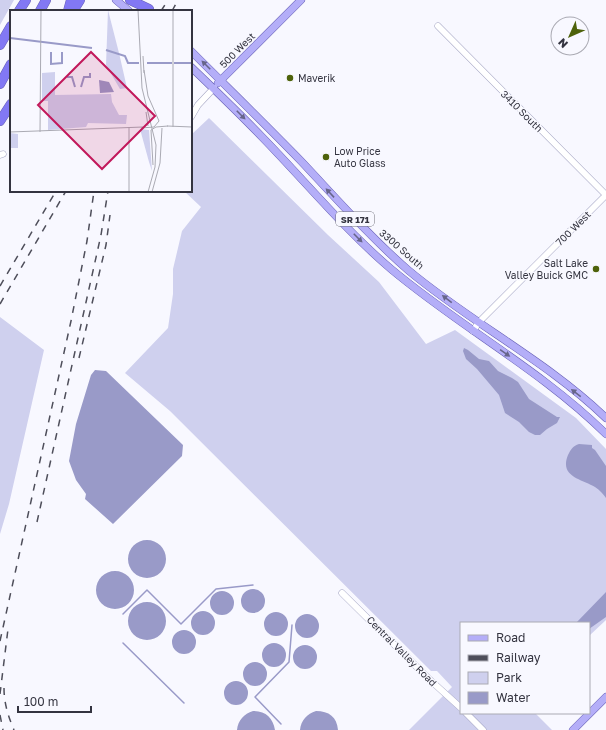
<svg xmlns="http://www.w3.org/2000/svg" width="606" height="730" viewBox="0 0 606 730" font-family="'Golos Text',sans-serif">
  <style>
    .green { fill: #cfd0ee }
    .water { fill: #999ac8 }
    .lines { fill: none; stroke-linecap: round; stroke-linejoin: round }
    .stream { stroke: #999ac8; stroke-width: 1.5 }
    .minor-casing { stroke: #a7a8c5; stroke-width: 7 }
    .major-casing { stroke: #6760b5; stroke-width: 8 }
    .highway-casing { stroke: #6760b5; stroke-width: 10 }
    .minor { stroke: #fff; stroke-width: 6 }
    .major { stroke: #b4aef8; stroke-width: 7 }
    .highway { stroke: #8278f4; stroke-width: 9 }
    .rail { stroke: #4e4e5a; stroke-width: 1.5; stroke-dasharray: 7 7; stroke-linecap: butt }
    .oneway { fill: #67658a }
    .poi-dot { fill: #4e620b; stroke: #f8f8ff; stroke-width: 1.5 }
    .labels { text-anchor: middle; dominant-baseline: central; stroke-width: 3; stroke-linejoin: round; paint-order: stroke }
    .shield { fill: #f8f8ff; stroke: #6f6f79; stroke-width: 1 }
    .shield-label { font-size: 9px; font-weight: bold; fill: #343440 }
    .street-label { font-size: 10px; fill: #343440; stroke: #f8f8ff }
    .poi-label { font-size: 10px; fill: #343440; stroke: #f8f8ff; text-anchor: start }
    .inset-river { fill: none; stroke: #999ac8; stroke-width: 2 }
    .inset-road { fill: none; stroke: #aaaab3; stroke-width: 1 }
    .view { fill: #c2185b; fill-opacity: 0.15; stroke: #c2185b; stroke-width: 2 }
    .inset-edge { fill: none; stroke: #343440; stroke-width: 2 }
  </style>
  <rect width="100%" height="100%" fill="#f8f8ff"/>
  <!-- green -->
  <path class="green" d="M0,0H14L0,25Z
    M209,118L328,235L379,282L426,344L455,330L576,418L606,449V620L589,636V623H461V713H535L552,730H409L452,687L437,671H431L170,411L125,373L168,328L173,294V269L182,231L201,207L184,191H191V135Z
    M0,317L44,350L9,504L0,534Z"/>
  <!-- water -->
  <path class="water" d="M464,348L468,350L479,359L489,361L498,371L512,378L518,382L529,399L557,417H560L557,423L547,429L540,435H535L529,432L519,422L505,413L499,395L477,369L466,359L463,351Z
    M95,370L106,371L183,445L182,456L113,524L85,499L86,494L76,480L69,461L76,424L91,375Z
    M579,444L592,445V448L595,450L606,466V498C603,494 600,490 595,487C582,479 559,477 568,455C571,449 573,446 579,444Z
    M128 559a19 19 0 1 1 38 0a19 19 0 1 1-38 0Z
    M96 590a19 19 0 1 1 38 0a19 19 0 1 1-38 0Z
    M241 601a12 12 0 1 1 24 0a12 12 0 1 1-24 0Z
    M210 603a12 12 0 1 1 24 0a12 12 0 1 1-24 0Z
    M606,592V617L589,629V623H576Z
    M128 621a19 19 0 1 1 38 0a19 19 0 1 1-38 0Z
    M191 623a12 12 0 1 1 24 0a12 12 0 1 1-24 0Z
    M264 624a12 12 0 1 1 24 0a12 12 0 1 1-24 0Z
    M295 626a12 12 0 1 1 24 0a12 12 0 1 1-24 0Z
    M172 642a12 12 0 1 1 24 0a12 12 0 1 1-24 0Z
    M262 655a12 12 0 1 1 24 0a12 12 0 1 1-24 0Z
    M293 657a12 12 0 1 1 24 0a12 12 0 1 1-24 0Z
    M243 674a12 12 0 1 1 24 0a12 12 0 1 1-24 0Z
    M224 693a12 12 0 1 1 24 0a12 12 0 1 1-24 0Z
    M253,711C266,711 273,718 275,730H237C238,720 244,714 253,711Z
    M316,711C329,711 337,717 338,730H300C301,720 307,714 316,711Z"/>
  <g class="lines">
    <!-- stream -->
    <path class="stream" d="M123,614L147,590L181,624L216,589L253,585
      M123,643L184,703
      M281,724L255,697L289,662L292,625"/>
    <defs>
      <path id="minor" d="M438,26L606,195
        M191,117L198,105L214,88
        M0,155L3,154
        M473,331L479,322L606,195
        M342,593L429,679L461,708
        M466,713L483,730"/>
      <path id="major" d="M116,0L129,11
        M191,51C227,87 264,123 300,160C335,197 369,236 408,270C471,323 547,361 606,418
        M191,67C215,90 239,113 262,137C305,181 344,229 391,269C460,327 541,370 606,434
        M218,83L301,0
        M573,730L606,697"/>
      <path id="highway" d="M130,0L149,9
        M19,11L26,0
        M40,11L46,0
        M68,11L71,0
        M73,11L80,0
        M0,45L11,26
        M0,84L11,64
        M0,121L11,104"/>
    </defs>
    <!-- minor casing -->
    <use href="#minor" class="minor-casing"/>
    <!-- major casing -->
    <use href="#major" class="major-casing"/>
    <!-- highway casing -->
    <use href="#highway" class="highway-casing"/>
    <!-- minor -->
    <use href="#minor" class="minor"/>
    <!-- major -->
    <use href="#major" class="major"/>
    <!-- highway -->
    <use href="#highway" class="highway"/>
    <!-- rail -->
    <path class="rail" d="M161,11L168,0
      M172,11L178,0
      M0,286L56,191
      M0,304L66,191
      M79,358L106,245L110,215
      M37,522L101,235L108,191
      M0,641L71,321L87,241L94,191
      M4,688C4,703 8,716 14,730
      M0,694L8,629
      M0,715L3,730"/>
  </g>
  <!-- one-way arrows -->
  <defs><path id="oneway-solid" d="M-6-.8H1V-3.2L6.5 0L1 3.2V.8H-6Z"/></defs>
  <g class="oneway">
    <use href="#oneway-solid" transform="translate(206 65) rotate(-135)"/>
    <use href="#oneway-solid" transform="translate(241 115) rotate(45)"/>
    <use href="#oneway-solid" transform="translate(330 193) rotate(-133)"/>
    <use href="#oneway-solid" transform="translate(358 238) rotate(45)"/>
    <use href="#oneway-solid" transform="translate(447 299) rotate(-143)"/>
    <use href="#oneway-solid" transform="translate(505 353) rotate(35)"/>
    <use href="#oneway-solid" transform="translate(576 393) rotate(-142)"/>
  </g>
  <!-- markers -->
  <g class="poi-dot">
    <circle cx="290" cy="78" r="4"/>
    <circle cx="326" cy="157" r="4"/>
    <circle cx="596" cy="269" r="4"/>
  </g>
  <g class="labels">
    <!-- shield labels -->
    <rect class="shield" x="336" y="212" width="38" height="14" rx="3"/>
    <g class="shield-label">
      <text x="355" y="219">SR 171</text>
    </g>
    <!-- street labels -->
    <g class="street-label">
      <text transform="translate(237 50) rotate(-45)">500 West</text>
      <text transform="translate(522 111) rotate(45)">3410 South</text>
      <text transform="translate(573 228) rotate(-45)">700 West</text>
      <text transform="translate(402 249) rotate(41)">3300 South</text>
      <text transform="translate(402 651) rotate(45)">Central Valley Road</text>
    </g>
    <!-- poi labels -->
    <g class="poi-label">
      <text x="298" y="78">Maverik</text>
      <text x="334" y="151">Low Price<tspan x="334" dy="12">Auto Glass</tspan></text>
      <text x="588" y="263" text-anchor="end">Salt Lake<tspan x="588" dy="12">Valley Buick GMC</tspan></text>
    </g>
  </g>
  <!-- overview -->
  <g transform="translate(10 10)">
    <rect width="182" height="182" fill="#f8f8ff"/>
    <path d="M98,0L109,43L117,78L110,79L96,55ZM45,62V85L101,84L102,92L109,105H117L116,114L78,113L76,117L38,120V91H32V63ZM130,119L139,120L142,161L139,152ZM0,123L8,124V138H0Z" fill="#cfd0ee"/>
    <path d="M89,70L99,72L104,82L90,83Z" fill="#999ac8"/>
    <path class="inset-river" d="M0,28L82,38M96,40L115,46L118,53H129M41,42V54L52,53V42M137,53H162M164,53H182M57,67H62L65,77M71,77L74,67H80V63"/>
    <path class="inset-road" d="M128,0L132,78L146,135L145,157L138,182M133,46L134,63M136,102L138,116M157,116L182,117M119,117V182M163,117V0M131,118L144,117L149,111L138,86L134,60M0,122L133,117M30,122L31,0M143,155L141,120L146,117L158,116M142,182L150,153L152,118"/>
    <path class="view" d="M81,42L145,106L92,159L28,95Z"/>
    <rect width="182" height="182" class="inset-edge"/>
  </g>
  <!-- legend -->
  <rect x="460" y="622" width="130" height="92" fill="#f8f8ff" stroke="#aaaab3"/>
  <rect x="468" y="635" width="20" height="6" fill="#b4aef8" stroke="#aaaab3"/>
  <text x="496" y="642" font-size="12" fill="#343440">Road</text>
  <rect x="468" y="655" width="20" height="6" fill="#4e4e5a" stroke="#aaaab3"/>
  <text x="496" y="662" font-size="12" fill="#343440">Railway</text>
  <rect x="468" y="672" width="20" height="12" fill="#cfd0ee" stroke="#aaaab3"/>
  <text x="496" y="682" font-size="12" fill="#343440">Park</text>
  <rect x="468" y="692" width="20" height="12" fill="#999ac8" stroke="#aaaab3"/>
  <text x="496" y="702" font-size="12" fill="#343440">Water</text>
  <!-- north arrow -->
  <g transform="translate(570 36) rotate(225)"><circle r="19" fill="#f8f8ff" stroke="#aaaab3"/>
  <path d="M0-3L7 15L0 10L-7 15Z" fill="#4e620b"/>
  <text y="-6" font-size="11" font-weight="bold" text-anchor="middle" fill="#343440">N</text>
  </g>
  <!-- scale -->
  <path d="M18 706v6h73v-6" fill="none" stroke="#343440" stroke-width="2"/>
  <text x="24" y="706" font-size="12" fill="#343440" stroke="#f8f8ff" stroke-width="3" paint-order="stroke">100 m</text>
</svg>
